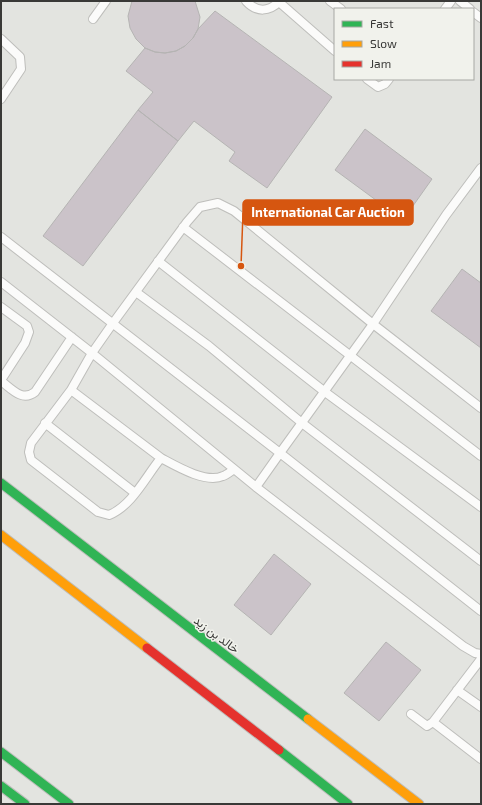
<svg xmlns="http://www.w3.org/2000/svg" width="482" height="805" viewBox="0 0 482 805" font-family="'Exo 2',Vazirmatn,sans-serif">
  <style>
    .building { fill: #cbc3c9; stroke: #b5b4b3 }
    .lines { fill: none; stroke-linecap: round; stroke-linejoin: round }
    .lane-casing { stroke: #bebebb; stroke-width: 10 }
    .fast-casing { stroke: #bebebb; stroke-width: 11 }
    .slow-casing { stroke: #bebebb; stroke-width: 11 }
    .jam-casing { stroke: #bebebb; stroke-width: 11 }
    .lane { stroke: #fbfbfa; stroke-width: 8 }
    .fast { stroke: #30b455; stroke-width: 9 }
    .slow { stroke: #ff9f0a; stroke-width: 9 }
    .jam { stroke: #e5322d; stroke-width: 9 }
    .labels { text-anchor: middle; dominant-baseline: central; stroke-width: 3; stroke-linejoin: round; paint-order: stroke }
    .street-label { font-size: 12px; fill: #393937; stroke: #f1f2ec }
    .leader { fill: none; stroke: #d65610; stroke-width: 1.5 }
    .callout-dot { fill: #d65610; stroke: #f1f2ec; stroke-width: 1.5 }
    .callout { fill: #d65610; stroke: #d65610; stroke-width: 1.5 }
    .callout-label { font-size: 13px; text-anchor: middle; font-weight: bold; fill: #fff }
  </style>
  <rect width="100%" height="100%" fill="#e3e4e0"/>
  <!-- building -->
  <path class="building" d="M132,1H195L200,17L198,29L193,38L185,46L176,51L165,53L155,52L145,48L136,39L130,28L128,16Z
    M215,11L332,97L267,188L229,161L235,152L194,121L178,141L138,110L153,92L126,71L145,48L155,52L165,53L176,51L185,46L193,38L198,29Z
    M138,110L178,141L83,266L43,236Z
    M365,129L432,179L403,220L335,170Z
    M462,269L481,283V348L431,311Z
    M274,554L311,584L271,635L234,605Z
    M386,642L421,670L379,721L344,693Z"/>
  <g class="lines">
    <defs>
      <path id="lane" d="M246,1C257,13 269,12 280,1
        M330,1L341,9
        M460,1L470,9
        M279,2L335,51
        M445,9L451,1
        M473,12L481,18
        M93,19L106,1
        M1,39L20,57L21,69L1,99
        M367,79L378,87L385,84L389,79
        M183,227L481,456
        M1,237L280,453L373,324L446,215L481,168
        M158,261L325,392L481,507
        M1,282L92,353L256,487L280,453L481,611
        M136,292L209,346L302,423L481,561
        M1,307L27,326L29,332L25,343L1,380
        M1,381C12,389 22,402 35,392L72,337
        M71,390L161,458
        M45,423L135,493
        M234,469C231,471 227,475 223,476C206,484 176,466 161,458C146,476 132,506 109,515L98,512L31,460L29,452L31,443L71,390L92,353L113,323L187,222L200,207L218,203L234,211L373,324L481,408
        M256,487L463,646L475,653L481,654
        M457,690L481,707
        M411,714L427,726L433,722L481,659
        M433,722L481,759"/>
      <path id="fast" d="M1,483L308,719
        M279,750L348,804
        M1,752L69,804
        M1,786L25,804"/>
      <path id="slow" d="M1,535L147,648
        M308,719L419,804"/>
      <path id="jam" d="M147,648L279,750"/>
    </defs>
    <!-- lane casing -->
    <use href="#lane" class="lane-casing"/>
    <!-- fast casing -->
    <use href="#fast" class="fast-casing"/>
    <!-- slow casing -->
    <use href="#slow" class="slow-casing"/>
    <!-- jam casing -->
    <use href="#jam" class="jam-casing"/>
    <!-- lane -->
    <use href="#lane" class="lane"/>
    <!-- fast -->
    <use href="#fast" class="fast"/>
    <!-- slow -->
    <use href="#slow" class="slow"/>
    <!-- jam -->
    <use href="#jam" class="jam"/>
  </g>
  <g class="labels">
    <!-- street labels -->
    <g class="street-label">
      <text transform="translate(217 634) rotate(37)">خالد بن زيد</text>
    </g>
  </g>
  <!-- callouts -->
  <path class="leader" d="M241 266L243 213"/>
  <circle class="callout-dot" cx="241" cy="266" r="4"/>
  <rect class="callout" x="243" y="200" width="170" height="25" rx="4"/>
  <g class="callout-label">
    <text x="328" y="217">International Car Auction</text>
  </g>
  <!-- border -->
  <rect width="482" height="805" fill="none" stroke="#393937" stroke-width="4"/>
  <!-- legend -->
  <rect x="334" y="8" width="140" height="72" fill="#f1f2ec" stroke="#a7a8a4"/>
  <rect x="342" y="21" width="20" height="6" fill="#30b455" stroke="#a7a8a4"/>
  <text x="370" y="28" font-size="12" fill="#393937">Fast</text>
  <rect x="342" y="41" width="20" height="6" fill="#ff9f0a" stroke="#a7a8a4"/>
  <text x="370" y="48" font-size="12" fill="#393937">Slow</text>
  <rect x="342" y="61" width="20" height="6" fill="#e5322d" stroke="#a7a8a4"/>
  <text x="370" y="68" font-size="12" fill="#393937">Jam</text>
</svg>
